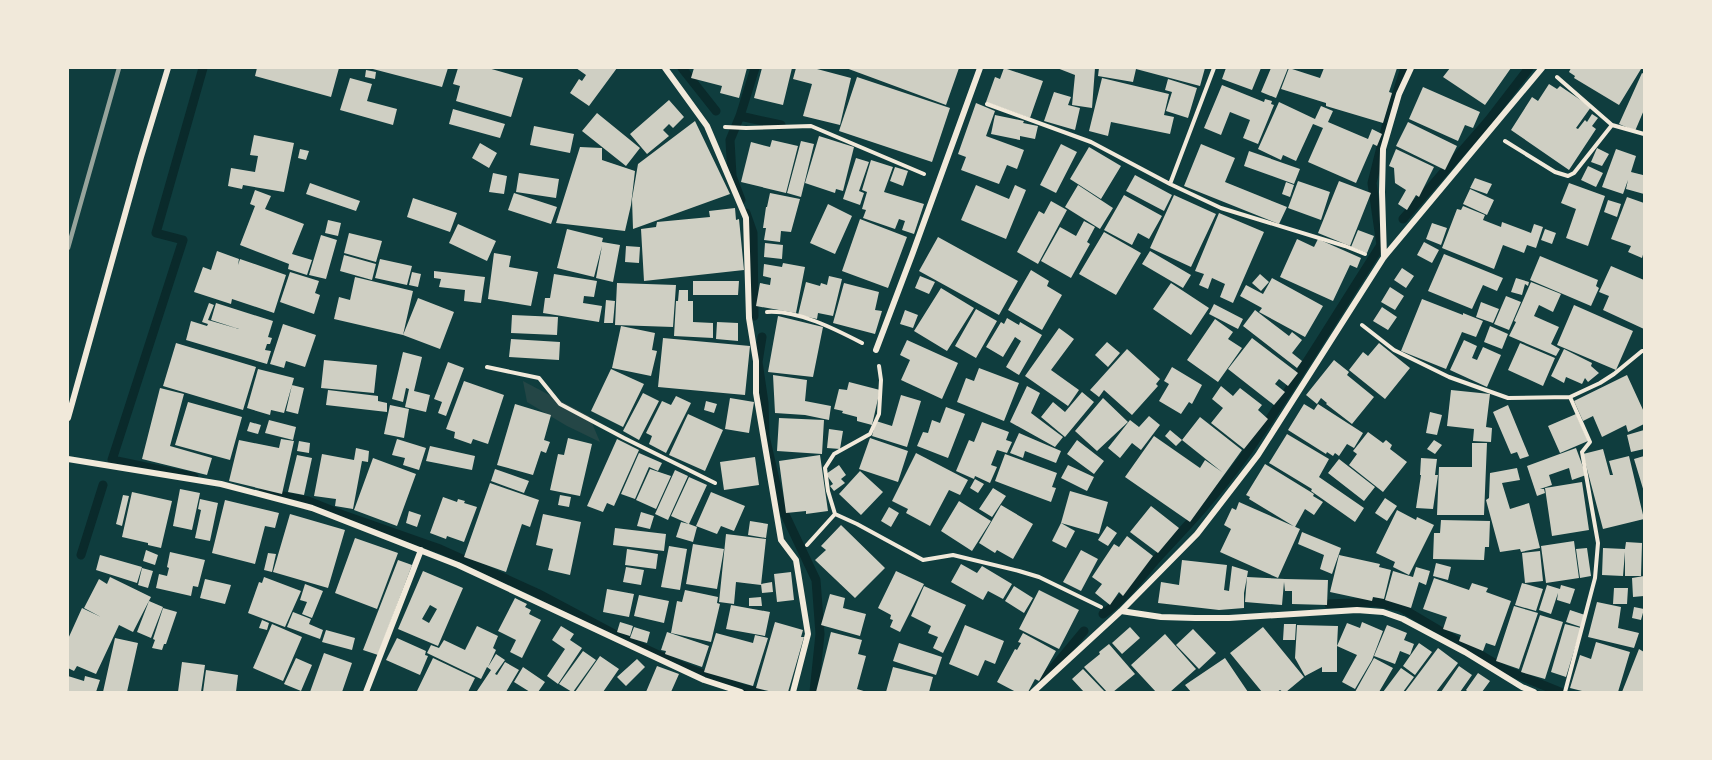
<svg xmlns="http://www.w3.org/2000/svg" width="1712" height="760" viewBox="0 0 1712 760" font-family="Ubuntu,sans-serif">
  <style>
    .green { fill: #244646 }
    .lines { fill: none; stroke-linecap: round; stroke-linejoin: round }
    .stream { stroke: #0a2a2b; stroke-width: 9 }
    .building { fill: #cfcfc3; fill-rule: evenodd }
    .path { stroke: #f1e9da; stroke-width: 4 }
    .minor { stroke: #f1e9da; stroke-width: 6 }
    .rail { stroke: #97a49c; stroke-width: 4.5 }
  </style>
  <rect width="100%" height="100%" fill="#0f3d3e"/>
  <!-- green -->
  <path class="green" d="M523,381L589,416L600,442L567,426L527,402Z"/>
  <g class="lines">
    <!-- stream -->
    <path class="stream" d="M682,68L716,111
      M740,116L781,125
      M741,200L732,176L730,140L740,116L755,68
      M746,213L753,233L754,316
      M1403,219L1489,120L1529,68
      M762,337L758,362L764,403L765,436L781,506L816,580L820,634L814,692
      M194,477L112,460L183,240L156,233L203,68
      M263,492L308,501L343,515L440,549L537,593L616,635L684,667L744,689L760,692
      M81,555L103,485
      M1329,604L1375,602L1400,607L1506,670L1560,692
      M1103,614C1126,598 1142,575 1160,555C1189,524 1218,493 1243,458C1292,389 1335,316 1381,245L1372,183L1386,127L1405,68
      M1044,679L1084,631"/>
  </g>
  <!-- building -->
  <path class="building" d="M257,68H339L331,97L255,76Z
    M369,68H448L442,87Z
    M458,68H488L523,78L511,117L456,101L460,86L453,84Z
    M576,68H617L589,106L570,93L579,79L582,81L586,75Z
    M694,68H747L739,98L720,93L722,86L691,78Z
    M762,68H792L783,105L754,98Z
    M796,68H817V69L851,78L840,125L803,116L812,84L793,79Z
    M846,68H959L946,105Z
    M1004,68L1043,81L1030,118L986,102L995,77L1000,79Z
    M1057,68H1095L1092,108L1072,105L1075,75Z
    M1099,68H1205L1200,86L1136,69L1133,82L1098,76Z
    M1226,68H1261L1252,90L1222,79Z
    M1271,68H1288L1276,98L1261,92Z
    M1289,68L1320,78L1324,68H1397L1389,92L1392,93L1383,123L1326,106V103L1281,89Z
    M1450,68H1511L1485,105L1443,77Z
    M1571,68H1638L1641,69L1619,105L1574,78L1575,76L1569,72Z
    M366,70L376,72L375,79L365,77Z
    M1642,73L1644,74V110L1635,131L1619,124Z
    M857,77L950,108L932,162L839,131Z
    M350,78L372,84L367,101L397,109L393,125L340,110Z
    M1102,78L1169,94L1164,115L1174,117L1170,134L1111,122L1108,136L1089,131Z
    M1168,79L1197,88L1188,118L1166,111L1172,92L1165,90Z
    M1549,84L1557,89L1560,86L1591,107L1576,128L1578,129L1585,120L1587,122L1592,114L1598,118L1592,126L1596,129L1569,170L1511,130L1532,97L1538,101Z
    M1222,85L1264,102L1265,99L1272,101L1271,104L1274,105L1258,144L1243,138L1250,120L1230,112L1221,135L1204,128Z
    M1423,87L1480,112L1473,128L1465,125L1458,141L1409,119Z
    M1054,92L1071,97L1068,105L1080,108L1075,130L1044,121Z
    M669,100L684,117L673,128L669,124L663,130L669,136L647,154L630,134Z
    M1279,102L1315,119L1321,106L1333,111L1328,122L1368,139L1372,129L1382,134L1377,146L1373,144L1356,183L1308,162L1323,128L1313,124L1296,161L1283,155L1281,160L1258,149Z
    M976,103L995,111L986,136L1024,150L1017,169L1007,165L999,184L961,170L966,157L958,154Z
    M453,109L505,124L500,138L449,124Z
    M597,113L640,148L626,166L582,131Z
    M995,115L1024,121L1023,123L1038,126L1035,139L1020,136V140L991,134Z
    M695,121L730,194L633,229L632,199L638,164Z
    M1408,122L1457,146L1445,170L1396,146Z
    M534,126L574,134L570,153L530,145Z
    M254,135L294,143L284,192L243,185L242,189L228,186L231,168L255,172L258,156L250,155Z
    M819,136L854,147L843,191L836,189L835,193L805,183Z
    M772,140L798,146L786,193L741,182L751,142L770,147Z
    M801,141L814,144L801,197L787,193Z
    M480,143L497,153L489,168L472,158Z
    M1061,144L1077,152L1056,193L1040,185Z
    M1201,144L1235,158L1225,182L1287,207L1279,224L1184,186Z
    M580,147L602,148V160L635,171L631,205L625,231L556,223Z
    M1089,147L1121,166L1101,199L1070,179Z
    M1597,148L1609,154L1602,166L1591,162Z
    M300,149L309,151L306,160L298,158Z
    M1396,149L1434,167L1419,197L1416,195L1407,210L1398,204L1406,190L1395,183L1394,168L1389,166Z
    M1616,149L1636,156L1631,172L1643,175L1644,171V194L1626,189L1628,180L1623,194L1602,187Z
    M1249,151L1300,169L1294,184L1244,166Z
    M856,158L869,162L859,191L864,193L860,205L843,199Z
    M871,160L893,167L884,192L924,204L914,234L902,230L905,221L899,219L895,229L863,218L866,210L862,209L867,192L862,190Z
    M1588,166L1603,173L1596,187L1581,180Z
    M895,167L908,171L903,186L890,181Z
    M493,173L507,176L504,194L489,192Z
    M519,173L559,179L556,198L516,192Z
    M1135,175L1172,195L1164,211L1126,191Z
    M1475,178L1492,184L1487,194L1470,188Z
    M1298,181L1330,192L1321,220L1288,208Z
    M1339,181L1371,193L1350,246L1318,233Z
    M1286,182L1294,185L1290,197L1282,194Z
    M310,183L360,201L356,211L306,194Z
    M1569,183L1605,196L1588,246L1566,238L1576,209L1561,203Z
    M976,185L1009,199L1015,185L1026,190L1006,239L961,220Z
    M1078,185L1113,208L1100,229L1065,207Z
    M1470,189L1494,200L1487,215L1463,204Z
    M255,190L271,196L265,209L304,224L292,254L312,260L307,275L288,269L289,264L240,245L255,206L250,204Z
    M514,193L557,207L551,224L508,210Z
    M770,193L800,199L791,232L781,231L780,242L764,240L766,228H763L766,207H767Z
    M1124,195L1162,216L1149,239L1138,233L1132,245L1104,230Z
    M1174,195L1216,214L1191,267L1150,248Z
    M1627,197L1644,203V251L1642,258L1628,252L1631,246L1611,239Z
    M413,198L457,213L450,232L407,217Z
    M1608,200L1621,204L1617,217L1604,212Z
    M1051,201L1067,210L1038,264L1017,252L1039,211L1044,214Z
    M828,204L852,216L835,254L810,243Z
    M1463,206L1485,215L1483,220L1501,227L1502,222L1531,233L1534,224L1543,227L1536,248L1527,245L1524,253L1503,245L1494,269L1442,248L1457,209L1461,210Z
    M735,208L736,220L739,219L744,270L644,281L641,229L656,227L657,222L710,217L709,211Z
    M1219,213L1264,232L1233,303L1220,297L1225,284L1212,278L1208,289L1199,285L1204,274L1195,271Z
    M860,219L907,237L888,288L842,271Z
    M328,220L341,223L338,236L325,233Z
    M1084,221L1095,227L1087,242L1090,244L1071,278L1041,261L1060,227L1076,236Z
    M1432,223L1447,228L1441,245L1426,239Z
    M458,224L496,241L487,261L449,243Z
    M567,229L603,238L602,242L620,245L613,282L596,278L602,246L594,277L557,268Z
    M1545,229L1556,233L1552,244L1541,240Z
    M1358,230L1374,236L1367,253L1351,247Z
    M1104,232L1141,253L1116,295L1079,274Z
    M349,233L382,241L376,262L344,253Z
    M321,235L337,240L326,279L309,275Z
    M938,237L1018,281L999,315L919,271Z
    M1297,239L1314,247L1318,239L1361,258L1357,268L1350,265L1333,301L1280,277Z
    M1424,242L1439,250L1432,263L1417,255Z
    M765,243L783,245L782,259L764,257Z
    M626,246L640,247L639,263L625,262Z
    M217,251L239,259L238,265L240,259L286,275L274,313L232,299L231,304L194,292L203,267L211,270Z
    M1150,251L1191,275L1183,288L1142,264Z
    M494,253L511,256L509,267L538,272L531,306L488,299Z
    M1444,254L1503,278L1497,291L1483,285L1472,309L1428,291Z
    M344,255L376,264L372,280L340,271Z
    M1540,256L1598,280L1596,286L1599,288L1591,306L1530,280Z
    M380,259L412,266L407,285L375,278Z
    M783,263L805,267L796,313L756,306L760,283L770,285L771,278L763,276L764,264L782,267Z
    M1611,266L1644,280V329L1603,310L1609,296L1599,292Z
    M1402,268L1414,276L1406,288L1394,280Z
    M1031,270L1049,281L1047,286L1062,295L1042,330L1008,310Z
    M434,271L485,277L481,303L464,301L465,290L439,287L441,279L434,278Z
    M290,272L319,281L315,293L320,295L314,314L280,302Z
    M412,272L421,274L418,287L409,285Z
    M554,274L597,281L594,297L584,296L583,303L602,306L599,322L543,313L545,298H550Z
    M1260,274L1269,282L1261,291L1252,283Z
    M829,276L842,279L833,316L818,313L817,319L798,315L806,282L820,286L821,283L827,285Z
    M920,276L935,282L929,294L915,288Z
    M355,277L413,291L403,335L334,319L339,297L350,300Z
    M1272,278L1323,306L1305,337L1259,312L1262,308L1240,296L1246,285L1263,294Z
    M1516,278L1529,282L1528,286L1525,284L1522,295L1511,292Z
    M693,281H739L738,295H693Z
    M1531,282L1561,294L1553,312L1539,305L1534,316L1559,327L1551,344L1560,349L1556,356L1509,336L1516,322L1514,321Z
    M617,283L676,285L673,327L615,325Z
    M844,283L879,292L875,310L882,311L875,334L833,323Z
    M1171,283L1209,308L1191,335L1153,309Z
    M1390,287L1404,296L1395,310L1381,302Z
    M941,288L974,308L947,351L914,331Z
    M679,290H688V301H693V322L713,323V338L674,336L676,301H678Z
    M1506,296L1521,302L1509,330L1494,324Z
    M418,298L454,312L440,349L403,335Z
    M1422,299L1463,315V313L1483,321L1476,337L1462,332L1446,369L1401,351Z
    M606,300L615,301L613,323H604Z
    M1481,302L1499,309L1493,323L1476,317Z
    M209,303L214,305L208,320L239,329L211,320L216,303L273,321L268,337L272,338L270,344H267L265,350L271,351L267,364L186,340L191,321L207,326L208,324L202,322Z
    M1214,304L1243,319L1238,329L1209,314Z
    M1574,305L1633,331L1616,370L1557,345Z
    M1382,307L1397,317L1388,330L1373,321Z
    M976,309L997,321L976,358L955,346Z
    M905,310L918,315L913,328L900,324Z
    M1255,310L1289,336L1292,332L1302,340L1292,353L1302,361L1297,368L1243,326Z
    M512,315L558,317L557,335L511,333Z
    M778,316L823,327L813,377L768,372Z
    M1007,318L1019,325L1020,322L1042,335L1019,375L1006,367L1021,341L1015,337L1003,357L986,347L1001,322L1004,324Z
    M1215,319L1233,332L1228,339L1242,348L1218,382L1187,360Z
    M717,322L738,323V341L716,339Z
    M283,324L316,335L305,367L286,361L284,368L270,364Z
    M621,326L655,333L652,350L657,351L651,376L612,368Z
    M1490,326L1508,334L1502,349L1484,342Z
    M1059,328L1074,339L1051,370L1079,390L1068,406L1025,376Z
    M663,338L750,346L745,395L658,387Z
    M1252,338L1298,373L1288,386L1279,379L1275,384L1285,392L1274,405L1228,369Z
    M511,339L560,342L559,360L509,357Z
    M907,340L958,363L942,399L901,380L910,360L900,355Z
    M1464,340L1477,346L1472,358L1477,360L1483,347L1501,355L1487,387L1450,370Z
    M1107,342L1120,353L1108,367L1095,355Z
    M176,343L256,367L243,410L163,386Z
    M1379,343L1410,368L1385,399L1349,370L1363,352L1368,356Z
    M1520,343L1555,358L1543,386L1508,370Z
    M1127,349L1160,379L1156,384L1158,386L1132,415L1104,390L1099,397L1090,390Z
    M1564,349L1592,363L1591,366L1599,373L1588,382L1585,378L1582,384L1566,377L1564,383L1551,376Z
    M403,352L422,357L414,391L430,395L426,412L405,407L409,389L406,388L403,402L392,399Z
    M324,360L377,365L374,393L321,388Z
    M1334,360L1349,372L1347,375L1374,397L1352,424L1326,404L1327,403L1321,398L1317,404L1306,395Z
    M448,362L464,368L446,416L438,413L442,402L434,399Z
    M1172,367L1202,385L1192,404L1189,402L1181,414L1159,401L1169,384L1164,381Z
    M979,368L1019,383L1004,421L957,402L966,378L974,381Z
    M258,369L294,378L284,413L271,410L270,415L247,408Z
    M611,369L644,384L623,427L591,411Z
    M773,375L807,380L805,401L831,406L829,420L805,415L775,413Z
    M1627,375L1644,412V424L1628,432L1626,425L1602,437L1593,416L1583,421L1574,401Z
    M464,381L504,395L488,444L473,439L471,444L454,438L455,432L446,429Z
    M849,382L880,390L872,425L857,421V417L842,413L843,411L834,409L839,389L847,390Z
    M292,385L304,388L298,414L286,411Z
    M1027,386L1040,393L1031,413L1063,437L1055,447L1010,422Z
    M1221,386L1233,396L1240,388L1262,405L1258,410L1268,419L1244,449L1211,423L1223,408L1212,399Z
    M160,388L184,394L170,446L212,458L207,475L142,459Z
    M328,390L378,396V401L387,403V412L326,405Z
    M1451,390L1490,394L1486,427L1492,428L1491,442L1473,441L1474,429L1447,426Z
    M1082,392L1094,402L1065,437L1041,417L1053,402L1065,412Z
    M643,393L659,401L639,440L623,431Z
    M901,395L921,401L907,447L872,436L876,421L892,426Z
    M676,396L691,403L666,453L649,444L652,436L646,433L662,401L671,405Z
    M730,398L754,402L749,433L725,429Z
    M1103,398L1128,422L1097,451L1075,431Z
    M706,401L717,404L714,413L704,410Z
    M188,402L242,417L230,460L175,445Z
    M515,404L551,415L544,440L550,442L546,453L541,451L533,475L497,465Z
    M1304,404L1314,410L1318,404L1363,433L1354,448L1347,444L1339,456L1335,453L1333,456L1327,452L1326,454L1288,430Z
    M390,405L409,409L404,438L384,434Z
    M1508,405L1529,456L1520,459L1517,452L1511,454L1493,412Z
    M946,407L965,414L948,458L917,446L923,432L928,433L932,420L940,423Z
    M1430,412L1442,415L1437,435L1426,433Z
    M688,414L723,430L705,471L669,455Z
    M1576,414L1588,441L1560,453L1548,426Z
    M1149,416L1160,425L1141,450L1132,443L1120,458L1108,448L1130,420L1139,427Z
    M1200,417L1242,450L1190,522L1125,477L1154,436L1200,468L1205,460L1222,472L1182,440Z
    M779,418L824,420L822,454L777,451Z
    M269,420L296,427L293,440L265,433Z
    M250,422L261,425L258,434L247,431Z
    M982,422L1009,432L1006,440L1012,442L1007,453L997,450L991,465L997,467L990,483L975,476L974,479L956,471L969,440L974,442Z
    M829,429L843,431L840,449L827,448Z
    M1170,430L1182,440L1176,446L1165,436Z
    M1644,430V449L1631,452L1627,435Z
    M1368,432L1383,443L1386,440L1392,445L1390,449L1407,462L1383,492L1349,465L1357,454L1353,451Z
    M1019,433L1061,451L1056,463L1025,451L1023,458L1010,453Z
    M1287,434L1329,459L1319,477L1364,508L1355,522L1311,491L1312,489L1269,463Z
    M568,438L592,444L580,496L550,490L558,454L564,455Z
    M870,438L908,451L898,482L859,469Z
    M281,439L294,441L282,494L229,481L239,440L279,448Z
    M397,439L426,448L419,470L403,465L405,458L392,455Z
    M617,439L639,450L614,506L607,503L603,512L587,506Z
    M1077,440L1104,461L1094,474L1067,454Z
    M1434,440L1442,445L1435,454L1427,449Z
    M299,441L310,443L309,453L297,451Z
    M1472,443H1487L1484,515H1437L1439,467H1472Z
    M430,446L475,456L472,470L426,461Z
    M356,448L369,451L368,462L362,461L353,509L335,506L336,499L314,496L322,454L354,460Z
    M1576,448L1586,475L1572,480L1569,468L1549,475L1552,485L1540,489H1544L1545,493L1537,496L1527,466Z
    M1603,449L1610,475H1613L1609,461L1629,456L1644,519L1603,529L1583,454Z
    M639,453L662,463L658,471L649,467L635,499L621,494Z
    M916,453L968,480L960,495L949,490L930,526L906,513L908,509L892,501Z
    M1005,454L1057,473L1052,487L1056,488L1051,502L995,481Z
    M297,455L312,458L304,495L288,492Z
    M820,455L828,511L806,514V511L786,513L779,461Z
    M1644,456V492L1634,459Z
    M755,457L759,485L724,490L720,462Z
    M373,458L416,474L397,526L354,510Z
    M1421,458L1437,459L1435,475H1438L1433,509L1416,508L1421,475H1420Z
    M1339,459L1375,487L1364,501L1328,473Z
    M1265,464L1314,494L1313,496L1323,502L1314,515L1305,509L1295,527L1249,499L1250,497L1246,495Z
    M839,465L846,475L841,479L845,483L834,491L830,486L833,484L826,474Z
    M1068,465L1094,477L1087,491L1061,478Z
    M1517,468L1520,480L1502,483L1510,509L1529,503L1540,548L1521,552L1520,549L1500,552L1486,500L1489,498L1490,473Z
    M495,469L529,481L524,493L491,481Z
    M650,469L671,476L656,509L636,500Z
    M675,470L688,476L668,520L655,514Z
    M860,471L883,492L861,515L839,494Z
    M689,477L707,485L689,524L697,527L693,542L676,537L681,522L689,524L671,516Z
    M975,479L984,484L978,493L970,488Z
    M1582,482L1589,530L1552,536L1545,488Z
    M490,483L539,500L530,527L522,524L506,572L464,557Z
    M993,488L1006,496L992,517L979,509Z
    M180,489L200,493L192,530L173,526Z
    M1070,491L1108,502L1099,534L1061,523Z
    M132,492L172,501L161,548L148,545V543L122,537Z
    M711,492L745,506L734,531L721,526L717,534L696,526Z
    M123,495L129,496L122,526L116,524Z
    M560,495L571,497L569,507L558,505Z
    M443,497L457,502L458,499L465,501L464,503L477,507L464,542L447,536L446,539L430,533Z
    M1385,498L1397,506L1387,521L1375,513Z
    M200,499L218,503L210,541L195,538L201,510L198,509Z
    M225,500L279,513L275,528L265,526L255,564L212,553Z
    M959,501L991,521L972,551L941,531Z
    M1239,502L1300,529L1278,578L1220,552L1231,529L1224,525L1232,508L1236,510Z
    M1001,505L1033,524L1013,559L997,550L995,553L979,543Z
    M1151,506L1179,528L1158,553L1130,532Z
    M889,507L899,513L891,527L881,521Z
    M1397,510L1416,520L1417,517L1434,525L1409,575L1393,567L1395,562L1376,553Z
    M409,511L421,515L417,527L406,523Z
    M641,512L654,516L650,529L637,526Z
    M290,514L345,530L328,588L273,572Z
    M543,514L581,522L570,575L548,570L553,549L536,545Z
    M1441,520L1490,521L1489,547H1485L1484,560L1433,559L1434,533H1440Z
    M750,521L768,524L766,538L748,535Z
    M1061,523L1075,531L1066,548L1052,541Z
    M841,525L885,568L855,598L815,560L826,550L821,546Z
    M1107,526L1117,533L1108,546L1098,540Z
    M615,528L666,534L664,551L613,545Z
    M1302,532L1341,548L1332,574L1320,569L1324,555L1298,544Z
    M726,534L766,539L761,585L736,582L734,604L719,602Z
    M1127,536L1153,556L1123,596L1119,592L1110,605L1095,593L1102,584L1092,577L1114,544L1119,547Z
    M355,538L398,553L377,609L335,593Z
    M1574,541L1579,578L1546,583L1541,546Z
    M1626,542L1642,543L1641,576H1625V552L1623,576L1602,575L1603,548L1625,549Z
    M693,544L724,549L717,589L686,584Z
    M669,546L687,549L680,590L661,587Z
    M1587,548L1591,576L1580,578L1576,549Z
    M627,549L658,554L656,569L625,565Z
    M146,550L158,555L155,565L143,561Z
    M1081,550L1098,559L1081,591L1063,582Z
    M1540,551L1543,581L1525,583L1522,553Z
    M170,552L205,560L198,587L193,586L191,596L156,588L159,574L167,576L169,568L167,567Z
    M268,553L276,554L272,572L264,570Z
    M100,555L142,567L137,583L96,570Z
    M1339,555L1380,564L1379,567L1391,570L1384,599L1373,597L1372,601L1330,592Z
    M398,560L412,565L378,655L363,650Z
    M1182,560L1227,565L1224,590L1229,591L1232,566L1248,571L1247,577L1285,579L1328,580L1327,605L1292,604V591H1285L1284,582L1282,605L1245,602L1247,577L1244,593V608L1219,610L1158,603L1161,582L1179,585Z
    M1436,563L1451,567L1448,580L1433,576Z
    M961,564L977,573L982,566L1012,584L1003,599L988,591L983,600L951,582Z
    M626,567L644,570L641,585L623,582Z
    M1416,567L1430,571L1426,585L1419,582L1411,608L1385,600L1393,571L1413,577Z
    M142,568L153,571L148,588L138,585Z
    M423,571L463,588L438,646L398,629ZM430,605L437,609L429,623L422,619Z
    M896,571L924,584L900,632L890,627L893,620L890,619L891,615L878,608Z
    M791,572L794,600L777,602L774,574Z
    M1644,576V596L1633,597L1632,578Z
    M110,577L151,597L133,632L119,625L96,674L77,666L74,671L68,668V639L82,608L101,617L84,608L99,579L107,584Z
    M264,577L301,591L285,627L248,613L259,582L262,583Z
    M1434,578L1469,590L1472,583L1488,588L1486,592L1511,601L1495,646L1486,643L1483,651L1459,641L1461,635L1443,629L1447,617L1423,609Z
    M205,579L231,585L225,604L200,598Z
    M772,582L773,592L762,593L761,584Z
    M1522,583L1543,589L1536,611L1515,605Z
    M305,584L323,591L312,618L302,614L307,602L300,600Z
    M1547,585L1560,589L1561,585L1575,589L1570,604L1557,600L1558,593L1551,614L1539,610Z
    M924,586L966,605L943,653L933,648L938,637L928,633L931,626L911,616Z
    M1014,586L1033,598L1024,613L1005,601Z
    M1614,588H1628L1627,604H1613Z
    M607,589L634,594L629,617L603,612Z
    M685,590L718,597L717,603L720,604L711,642L671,633L677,601L682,602Z
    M1039,590L1079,610L1059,649L1019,629Z
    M830,594L845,598L843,608L866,614L860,636L821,625Z
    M639,595L669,601L664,623L634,616Z
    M761,597L762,606H749V598Z
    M515,598L527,604L525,607L531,610L529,614L541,620L522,658L510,652L516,640L498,631Z
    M149,601L163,607L151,638L137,632Z
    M1597,602L1621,607L1618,628L1639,633L1634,648L1588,637Z
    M731,605L770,612L765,636L726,629Z
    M1514,606L1538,613L1519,669L1496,661Z
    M1634,607L1644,609L1641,620L1632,618Z
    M163,608L177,612L166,644H164L162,650L152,648L155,640L153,639Z
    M1570,610L1585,615L1581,627L1566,622Z
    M293,612L311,619L309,624L323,630L320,639L287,627Z
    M1540,615L1563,622L1545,679L1521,672Z
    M262,620L269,623L267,630L259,628Z
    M620,622L633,626L630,636L617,632Z
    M775,622L803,630L801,637H804L788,692H773L756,688Z
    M1362,622L1383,631L1372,660L1355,689L1342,682L1357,655L1337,646V672H1322V667L1305,676L1295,658L1297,625L1338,626L1337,646L1347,623L1360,628Z
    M272,624L302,637L283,681L253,668Z
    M1284,624H1296L1295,640H1283Z
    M1565,624L1581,628L1566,677L1551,672Z
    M965,625L1004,641L995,664L985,660L978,676L949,664Z
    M1387,625L1407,633L1404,640L1414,644L1410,655L1400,651L1395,664L1374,656Z
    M477,626L498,636L493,648L496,650L488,667L496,654L505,660L495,674L497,675L505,662L519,670L506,692L477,691L491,670L487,667L481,679L427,653L431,645L439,648L444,640L465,650Z
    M561,626L574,634L570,640L582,648L558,684L547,676L565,649L552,640Z
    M634,627L650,632L647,643L630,638Z
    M1130,627L1140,638L1122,654L1112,643Z
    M1263,627L1304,677L1286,692H1283L1280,690L1277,692H1262L1230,653Z
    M1193,629L1216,653L1199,669L1176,645Z
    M326,630L355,638L352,650L322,642Z
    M667,632L709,646L702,667L665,654L666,651L661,650Z
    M831,632L862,640L858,654L866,656L857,689L867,692H816Z
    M716,633L753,643L755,635L768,638L753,686L704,672Z
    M1023,633L1056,651L1039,681L1035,679L1028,692H1016L997,682L1015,649L1017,650L1021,643L1018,642Z
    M1165,634L1196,669L1170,692H1156L1131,665Z
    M115,638L138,643L127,692H103Z
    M397,638L426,651L425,655L428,656L420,675L386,660Z
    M1596,642L1630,652L1618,692H1586L1570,688L1580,655L1591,659Z
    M899,643L942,657L936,675L893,661Z
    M1419,643L1432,652L1415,675L1403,666Z
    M1109,644L1135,674L1113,692H1107L1084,667L1100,654L1099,652Z
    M1438,648L1458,663L1436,692H1405Z
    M1639,649L1644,652V692H1622Z
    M583,651L596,660L573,692H572L559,684Z
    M324,653L352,663L342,692H310Z
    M600,656L619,669L603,692H575Z
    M296,658L312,665L301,691L284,684Z
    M433,658L475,678L468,692H421L417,691Z
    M1225,658L1248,692H1191L1185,685Z
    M1374,658L1393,668L1379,692H1355Z
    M637,659L645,667L626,686L617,677Z
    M182,662L205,665L201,692H178Z
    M657,666L679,674L671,692H646Z
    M1459,666L1472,675L1460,692H1441Z
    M523,667L545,682L538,692H530L514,682Z
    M893,667L933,677L929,692H886Z
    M1401,668L1414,677L1403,692H1383Z
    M1083,669L1105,692H1084L1072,679Z
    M206,670L238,675L236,692H203Z
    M1478,673L1490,681L1482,692H1468L1466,690Z
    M68,676L84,681L85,676L100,680L96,692H68Z"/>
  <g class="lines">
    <!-- path -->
    <path class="path" d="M1214,68L1170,184L1221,208L1345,246L1365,254
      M1557,77L1612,125L1644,134
      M987,104L1091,142L1170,184
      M725,127L746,128L811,126L924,174
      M1505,141L1555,172L1568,176L1574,173L1612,125
      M767,312C798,310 835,329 862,343
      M1362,325L1394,350L1449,377L1508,398L1570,397L1600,383L1614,374L1642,351H1644
      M487,367L539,378L560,404L624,438L715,483
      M835,514L857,524L923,560L953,555L1019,571L1039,577L1101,607
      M807,545L835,514L828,491L825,468L834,454L870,434L879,414L881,380L879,366
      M1565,692L1595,578L1598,543L1582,452L1590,442L1570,397"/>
    <!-- minor -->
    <path class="minor" d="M665,68L707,126L746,218L749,318L756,361V393L781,540L796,560L808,634L793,692
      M1384,257L1382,192L1383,149L1399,94L1411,68
      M876,350L912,255L980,68
      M68,418L141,157L168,68
      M68,459L221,484L312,508L458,565L704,680L741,692
      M1121,611L1161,617L1195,618H1229L1357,610L1383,612L1403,619L1465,652L1522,687L1534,692
      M366,692L421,550
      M1033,692L1121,611L1197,534L1258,455L1384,257L1542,68"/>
    <!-- rail -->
    <path class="rail" d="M68,248L119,68"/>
  </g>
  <!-- border -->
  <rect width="1712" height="760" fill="none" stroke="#f1e9da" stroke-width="138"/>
</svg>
